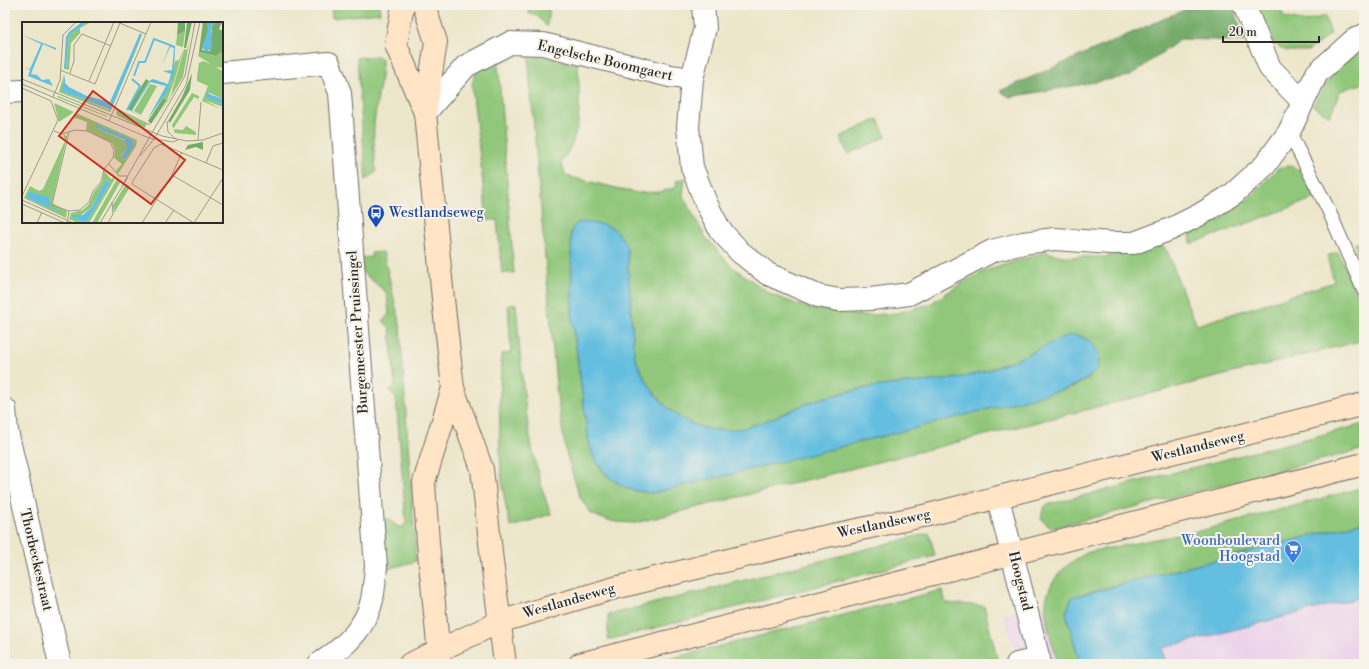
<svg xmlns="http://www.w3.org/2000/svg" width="1369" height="669" viewBox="0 0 1369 669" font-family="'Libre Bodoni',serif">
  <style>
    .built { fill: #ebd1eb }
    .green { fill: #90c77a; stroke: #5e7952; fill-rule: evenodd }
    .forest { fill: #74ac6a; stroke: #506c4a }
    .water { fill: #63bee0; stroke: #477486 }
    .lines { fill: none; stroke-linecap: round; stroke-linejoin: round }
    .lane-casing { stroke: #6f6c63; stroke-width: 15 }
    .street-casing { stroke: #6f6c63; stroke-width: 24 }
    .secondary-casing { stroke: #6f6c63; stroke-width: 24 }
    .lane { stroke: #fff; stroke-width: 13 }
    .street { stroke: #fff; stroke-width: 22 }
    .secondary { stroke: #ffe4c6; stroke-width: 22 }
    .labels { text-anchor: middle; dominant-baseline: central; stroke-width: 4; stroke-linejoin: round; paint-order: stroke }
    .street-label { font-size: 14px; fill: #2b2b2b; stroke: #f7f3e8 }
    .transit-label { font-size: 14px; fill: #164399; stroke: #f7f3e8; text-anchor: start }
    .shop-label { font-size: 14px; fill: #366cbe; stroke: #f7f3e8; text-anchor: end }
    .inset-river { fill: none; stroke: #63bee0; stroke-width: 2 }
    .inset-road { fill: none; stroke: #9f9b8a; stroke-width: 1 }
    .view { fill: #c8321e; fill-opacity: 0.15; stroke: #c8321e; stroke-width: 2 }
    .inset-edge { fill: none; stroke: #2b2b2b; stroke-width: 2 }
  </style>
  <rect width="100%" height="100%" fill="#f7f3e8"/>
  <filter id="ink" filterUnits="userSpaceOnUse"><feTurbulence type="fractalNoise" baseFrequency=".025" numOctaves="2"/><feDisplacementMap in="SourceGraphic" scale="8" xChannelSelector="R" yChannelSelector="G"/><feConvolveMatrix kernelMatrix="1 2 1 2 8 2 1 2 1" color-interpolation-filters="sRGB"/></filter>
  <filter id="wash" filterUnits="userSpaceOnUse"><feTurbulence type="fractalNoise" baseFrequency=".012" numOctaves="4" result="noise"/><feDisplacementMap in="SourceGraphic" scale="16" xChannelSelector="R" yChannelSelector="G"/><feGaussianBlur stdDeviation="0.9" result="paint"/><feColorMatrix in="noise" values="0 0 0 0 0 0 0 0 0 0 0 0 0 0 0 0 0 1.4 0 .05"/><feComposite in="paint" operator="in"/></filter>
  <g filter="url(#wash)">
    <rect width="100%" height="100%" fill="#ece6ca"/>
    <!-- built -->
    <path class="built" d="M1364,529V664H1020L1003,615L1082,599Z"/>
    <!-- green -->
    <path class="green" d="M331,5H379L380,13L332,18Z
      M528,5H550L547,27L538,16L529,14Z
      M1254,5H1279L1284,17L1304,22L1325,16L1331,34L1308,51H1287L1279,47L1274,43L1263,25Z
      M1364,49V83L1340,91L1330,116L1313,106C1325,83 1339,61 1364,49Z
      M529,54L541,56L578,64C579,100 585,131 561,162L566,176L637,193L660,192L677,187L676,181L685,178L683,196L705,236L731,266L772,295L808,308L862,316L896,313L930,304L959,285L985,271L1045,252L1068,257H1104L1162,245L1168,253L1186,301L1197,325L1334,282L1327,256L1338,252L1364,311V340L635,523L616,522L601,518L590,513L579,495L566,452L557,396L529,70ZM578,223L627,248L634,355C647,389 670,421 707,429C745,437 782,412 817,400C828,396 840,394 852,391C885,384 918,385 951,379C960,378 969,376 978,374C989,371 1000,364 1012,361C1020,360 1030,361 1039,361C1059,361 1079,361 1099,361L1097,369L1089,378L1075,386L1011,403L851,444L652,493L637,491L626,488L604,473L595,460L591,450L588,438L572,317L571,232L573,227Z
      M379,56L382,59C382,82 376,103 374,125C373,141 375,156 376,172L366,180L357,58Z
      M489,63H498L514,273H502L497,220H487L472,86C474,73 477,69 489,63Z
      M878,119L886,137L848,154L840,137Z
      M1290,166L1303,171L1316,198L1191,244L1190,234L1219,221L1253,195L1277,169Z
      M1364,240V268L1354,244Z
      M383,252L400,324L416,561L384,570L381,521L387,518L398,527H402L406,523L396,398L389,391L395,386L390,328L383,321L389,314L387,293L362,272L361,258L372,257L371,253Z
      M516,304C522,375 525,447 551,514L511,527C495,475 500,409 501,354L511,353L508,305Z
      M1364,424V449L1052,528L1046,524L1041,518L1043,510L1046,505Z
      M1364,487V522L1072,597L1066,613L1080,664H1058C1054,647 1047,630 1046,613C1043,584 1065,563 1089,552L1204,530Z
      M929,533L935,556L608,640V615Z
      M942,590L946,603L984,606L997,658L968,664H649Z"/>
    <!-- forest -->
    <path class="forest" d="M1195,5H1232L1246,41L1181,39L1130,76L1010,97L1000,91Z"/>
    <!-- water -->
    <path class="water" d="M583,222C606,225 617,224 627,248L634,355C647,389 671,422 709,429C748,436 784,410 820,399C842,393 866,387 889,385C919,381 950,382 979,373C1000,367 1020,358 1039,349C1048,345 1058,338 1067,336C1081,333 1095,341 1098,355C1103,370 1089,378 1077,384C1066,390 1051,392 1039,396C1008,404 977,412 946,420C848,445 751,470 652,493L637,491L626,488L610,478L595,460L591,450L588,438L572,317L571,232C573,226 576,223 583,222Z
      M1364,522V591L1358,598L1162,648L1166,664H1080L1066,613L1072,597Z"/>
  </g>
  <g filter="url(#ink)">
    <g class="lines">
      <defs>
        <path id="lane" d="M1289,132L1328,209L1364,291"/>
        <path id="street" d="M703,5L705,28L692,79L688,127L692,167L706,203L720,230L740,252L768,274L818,296L839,300L871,299L909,294L992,251L1023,243L1055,239L1111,243H1134L1171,229L1201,214L1233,194L1265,165L1289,132L1317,73L1354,40L1364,35
          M1244,5L1270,68L1303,102
          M222,73L329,63L340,93L376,566C375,577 374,589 372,600C366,628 341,650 319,664
          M5,92L23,91
          M425,113L466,66L510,43L543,44L670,76L692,79
          M5,409L7,431L60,664
          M998,498L1040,664
          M1017,664L1039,659"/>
        <path id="secondary" d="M403,5L396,45L425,113
          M424,5L436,42L425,113L443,299L453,388L482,469L492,561L505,664
          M410,664L499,622L611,589L818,538L928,515L1364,404
          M440,664L428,543L424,482L453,388
          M580,664L1364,464"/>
      </defs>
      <!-- lane casing -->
      <use href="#lane" class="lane-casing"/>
      <!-- street casing -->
      <use href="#street" class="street-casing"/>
      <!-- secondary casing -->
      <use href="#secondary" class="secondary-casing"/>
      <!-- lane -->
      <use href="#lane" class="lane"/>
      <!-- street -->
      <use href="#street" class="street"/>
      <!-- secondary -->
      <use href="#secondary" class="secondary"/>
    </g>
  </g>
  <!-- icons -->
  <defs>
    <symbol id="bus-pin" viewBox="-11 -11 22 30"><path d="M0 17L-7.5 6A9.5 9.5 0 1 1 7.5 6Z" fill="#1a4fb4" stroke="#f7f3e8"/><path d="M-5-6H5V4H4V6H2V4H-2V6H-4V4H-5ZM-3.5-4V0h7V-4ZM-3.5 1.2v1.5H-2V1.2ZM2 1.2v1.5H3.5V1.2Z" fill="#fff"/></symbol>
    <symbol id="supermarket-pin" viewBox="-11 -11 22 30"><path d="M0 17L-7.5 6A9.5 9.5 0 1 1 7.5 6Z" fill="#3f7fe0" stroke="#f7f3e8"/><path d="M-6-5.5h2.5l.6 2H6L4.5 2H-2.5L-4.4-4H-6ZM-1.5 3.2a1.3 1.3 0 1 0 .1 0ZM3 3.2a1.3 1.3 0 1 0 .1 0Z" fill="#fff"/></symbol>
  </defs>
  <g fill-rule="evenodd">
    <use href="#bus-pin" x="366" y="203" width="20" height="27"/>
    <use href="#supermarket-pin" x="1283" y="539" width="20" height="27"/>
  </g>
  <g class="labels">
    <!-- street labels -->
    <g class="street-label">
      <text transform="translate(605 61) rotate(13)">Engelsche Boomgaert</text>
      <text transform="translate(358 332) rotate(-94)">Burgemeester Pruissingel</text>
      <text transform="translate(1198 447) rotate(-14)">Westlandseweg</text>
      <text transform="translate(884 524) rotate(-12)">Westlandseweg</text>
      <text transform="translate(36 560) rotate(77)">Thorbeckestraat</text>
      <text transform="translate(1020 581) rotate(76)">Hoogstad</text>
      <text transform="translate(569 601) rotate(-16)">Westlandseweg</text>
    </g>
    <!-- transit labels -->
    <g class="transit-label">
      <text x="389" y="213">Westlandseweg</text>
    </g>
    <!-- shop labels -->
    <g class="shop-label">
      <text x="1280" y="541">Woonboulevard<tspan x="1280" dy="16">Hoogstad</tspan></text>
    </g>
  </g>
  <!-- overview -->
  <g transform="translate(22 22)">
    <rect width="201" height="201" fill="#ece6ca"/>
    <path d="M65,0H69L58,6V11L49,21L47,48L44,47L47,14ZM163,9L161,25L154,23L155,13ZM120,14L88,90L37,70L42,52L41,69L87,88ZM168,17L161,55L131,103L149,73L162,27L165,28ZM161,28L152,60L145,78L141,76L149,61L153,39L157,38ZM201,29V46L193,45L201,49V77L188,71L182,74L201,82V85L182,78L201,88L180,79L186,64L175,59V55L177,41L181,39L189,42L176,34L177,30L194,34ZM128,62L135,64L119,93L112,89ZM170,71L177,74V77L172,75L151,107L161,108L164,104L174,110V113L153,111L150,103ZM36,74L85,94V95L35,75ZM32,81L52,90L37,100ZM95,88L125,102L122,107L96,94L94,92ZM54,91L115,118L114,124L96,152L94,149L100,142L92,136L93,128L90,121L64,108L65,100L54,96L52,98ZM76,103L111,118L112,123L102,138L99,134L105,125L104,119L75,106ZM42,113L45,114L30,181L45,189L44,196L2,176L8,164L17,169L21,167L43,119ZM27,175L26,181L28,185L43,191L8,178ZM82,149L89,157L94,155L67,201H56L47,197L49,191L61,188L67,182L72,170L80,160ZM84,158L88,161L66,198L60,200L49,194L59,193L70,185ZM95,157L99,159L75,201H70ZM104,162L108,165L92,191L91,183Z" fill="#90c77a" fill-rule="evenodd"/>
    <path d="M156,0H163V9L155,13ZM165,0H170L164,26H162ZM181,0H185L187,6L180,28L188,29L190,5L193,0H200L197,7L201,9V29L194,34L177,30ZM170,51L168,68L148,101L146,99L160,75ZM124,57L127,59L109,89L105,87ZM141,76L145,78L129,102L126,99ZM181,120V128L174,125L163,128L166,123Z" fill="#74ac6a"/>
    <path d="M60,0H65L47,14L44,47H42L44,15L47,10ZM154,0L152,52L145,70L125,98L144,64L128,60L110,89L121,96L109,89L127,59L131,57L146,62L149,52L141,49L150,48L152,26L148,25L140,43L148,22L153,24ZM185,0H193L189,8L190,26L184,30L180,25L186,9ZM118,11L120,13L89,88L40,69L43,52V61L47,65L65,74L88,80ZM0,13L34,26V28L21,22L9,52L15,53L20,58L27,57L31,64L6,54L8,48L3,45L8,47L19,22ZM184,71L201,77V82L183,75ZM74,102L111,118L112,124L102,138L99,135L105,125L103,118L75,106ZM84,158L88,161L66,198L61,200L50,195V193H61L70,185ZM7,170L27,175L28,184L44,192L8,178L5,174Z" fill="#63bee0"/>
    <path class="inset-river" d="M112,54L117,40H123L132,17L148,23M105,88L118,64L110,57"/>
    <path class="inset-road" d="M95,0L124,12M38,48L73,62L98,1M48,51L52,39V23L60,12L89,24M0,57L140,114L165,119L181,118L201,111M67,59L92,0M0,62L127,116L151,120L156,118M0,66L29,79L36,98L0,174M31,75L38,58L41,13L54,0M93,86L128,103M87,99L129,0M145,99L146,110L154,117M32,109L40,112L53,108L65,109L88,120L92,128L91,136L82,147L79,160L71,169L67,180L58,188L47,189L45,201M47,110L30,183L47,189M134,114L164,63L178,0M127,116L163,54L173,0M176,118L179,80M118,134L132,117M184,141L191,124L201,121M87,142L97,154H105M150,153L201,183M100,164L127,116M0,178L51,201M0,182L43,201M15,201L20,190M78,201L106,155M86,201L91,192L90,180M120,201L150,153L160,130M143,201L152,188M172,201L110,162L111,159L132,126L139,122L201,148M172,201L201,156"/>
    <path class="view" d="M71,69L163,138L129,182L37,114Z"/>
    <rect width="201" height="201" class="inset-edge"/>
  </g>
  <!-- margin -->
  <rect width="1369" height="669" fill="none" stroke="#f7f3e8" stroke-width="20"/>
  <!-- scale -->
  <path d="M1223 36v6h96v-6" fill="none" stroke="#2b2b2b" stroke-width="2"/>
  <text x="1229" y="36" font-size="12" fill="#2b2b2b" stroke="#f7f3e8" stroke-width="3" paint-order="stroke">20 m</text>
</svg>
